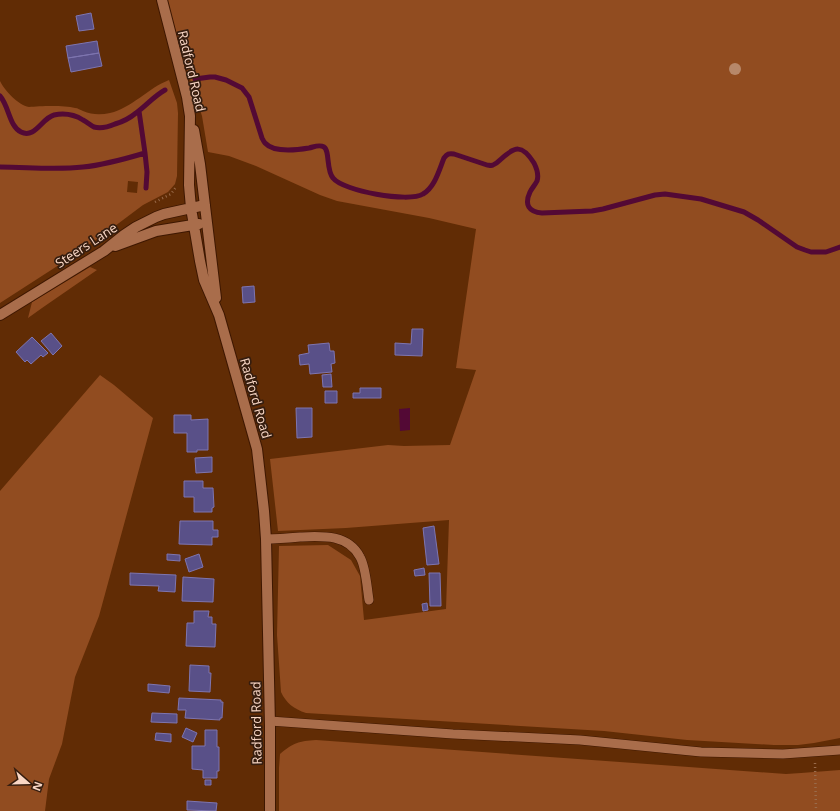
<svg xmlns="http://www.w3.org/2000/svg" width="840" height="811" viewBox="0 0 840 811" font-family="'Open Sans',sans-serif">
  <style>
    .green { fill: #914c20; fill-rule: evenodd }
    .water { fill: #530935 }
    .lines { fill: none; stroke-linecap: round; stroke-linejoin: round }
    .stream { stroke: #530935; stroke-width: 5 }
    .building { fill: #595088; stroke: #7e75b0 }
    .lane-casing { stroke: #3e1700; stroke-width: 10 }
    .secondary-casing { stroke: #3e1700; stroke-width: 12 }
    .path { stroke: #996b4b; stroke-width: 2.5; stroke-dasharray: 1 3; stroke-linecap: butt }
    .lane { stroke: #a96d4b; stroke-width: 9 }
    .secondary { stroke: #a96d4b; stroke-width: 10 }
    .tree { fill: #b7886a }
    .labels { text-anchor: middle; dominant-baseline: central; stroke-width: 3.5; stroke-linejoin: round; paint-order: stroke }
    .street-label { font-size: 13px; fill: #f9d7c5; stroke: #351d0f }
  </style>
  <rect width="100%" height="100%" fill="#612c05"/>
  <!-- green -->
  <path class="green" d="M167,0H840V738L814,743L798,745H774L687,740L604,731L306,713C294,709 286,703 281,692L277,635L279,546L328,545L351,560L360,576L364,620L446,609L449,520L346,528L278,531L270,459L388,445L404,446L450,445L476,370L456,368L476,229L429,218L337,201L320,195L256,166L229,156L208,152L202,116L185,64Z
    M169,80L177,103L178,113L177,176L175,184L168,192L143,205L107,232L62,263L0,303V81C5,91 18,105 29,107C40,106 64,105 75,108C78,108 80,110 83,111C92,115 101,115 110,113C132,108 148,88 169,80ZM128,181L138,182L137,193L127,192Z
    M90,267L97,270L42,308L28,318L32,302Z
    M100,375L114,385L153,418L99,616L75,677L62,744L49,779L45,811H0V491Z
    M316,740L786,774L801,773L840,770V811H279V768L280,754C293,743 299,741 316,740Z"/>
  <!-- water -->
  <path class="water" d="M410,408V430L400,431L399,409Z"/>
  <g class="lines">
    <!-- stream -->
    <path class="stream" d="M195,79L210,77H215L226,80L242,88L249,97L262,138C263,140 264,142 265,143C274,153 297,150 309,148C314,147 319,144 324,147C330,151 326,170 333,178C343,191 409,203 423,194C435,187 439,170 444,158C447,154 449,153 454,154L487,165C489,165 491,166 493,165C496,164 498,162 500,160C515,146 522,144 534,163C537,169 539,175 537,181C535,185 532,188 530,192C524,205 529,212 542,213L592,211L603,209L655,195L665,194L701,199L744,212L758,220L797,247L805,250L811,252H826L840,247
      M0,96C9,106 9,126 21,132C35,139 42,118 54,115C64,113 75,115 83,120C87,122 90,125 94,127C101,129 108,127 115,124C122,122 130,118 136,113C146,106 154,96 165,90
      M145,153L147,172L146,188
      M0,167C27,167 55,170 83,167C104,165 125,159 145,153L139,111"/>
  </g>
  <!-- building -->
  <path class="building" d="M91,13L94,29L79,31L76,16Z
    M97,41L99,53L68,58L66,46Z
    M99,53L102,66L71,72L68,58Z
    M254,286L255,302L243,303L242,287Z
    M412,329H423L422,356L395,355V343L411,344Z
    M51,333L62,346L53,355L41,341Z
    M32,337L48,353L43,357L41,355L31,364L27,360L25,362L16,352Z
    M329,343L330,351H334L335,363L331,364L332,372L310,374L309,364L300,365L299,355L309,353L308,345Z
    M331,374L332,387H323L322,375Z
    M360,388H381V398H353V393H360Z
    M325,391H337V403H325Z
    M296,408H312V437L297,438Z
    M174,415H191V420L208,419V450H197V452H187V433H174Z
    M212,457V472L196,473L195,458Z
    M184,481H203V488H213L214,507L212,508V512H194V497H184Z
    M180,521H213V530H218V537H212V545L179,544Z
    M434,526L439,564L427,565L423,528Z
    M167,554L180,555V561L167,560Z
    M199,554L203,567L189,572L185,559Z
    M424,568L425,575L415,576L414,570Z
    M130,573L176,575L175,592L158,591L159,586L130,585Z
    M429,573H440L441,606H430Z
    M183,577L214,579L213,602L182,601Z
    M427,603L428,610L423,611L422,604Z
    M194,611H209L208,617H212V624H216L215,647L186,646L187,623H194Z
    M190,665L209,666V673H211L210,692L189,691Z
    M148,684L170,686L169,693L148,691Z
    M179,698L221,700V702H223L222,718H220V720L185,718L186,710H178Z
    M152,713L177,714V723L151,722Z
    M186,728L197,733L193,742L182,737Z
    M205,730H217V747H219V771H217V778H203V770L192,769V746H205Z
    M156,733L171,734V742L155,740Z
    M205,780H211V785H205Z
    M187,801L217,803L216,811L187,810Z"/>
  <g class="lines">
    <defs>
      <path id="lane" d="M266,539C277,539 289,538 300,537C322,536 348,534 360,557C366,567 367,588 369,600
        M270,721L453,734L580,740L701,752L783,754L840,750"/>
      <path id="secondary" d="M162,0L187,97L190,116L189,185L191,208L200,261L204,280L219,315L257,449L264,511L266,539L270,726V811
        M194,130L200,164L216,298
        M115,246L156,231L199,224
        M0,315L104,251L124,235L136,227L156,217L164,214L205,205"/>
    </defs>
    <!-- lane casing -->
    <use href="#lane" class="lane-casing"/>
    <!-- secondary casing -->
    <use href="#secondary" class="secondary-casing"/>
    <!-- path -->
    <path class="path" d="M155,202L171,194L176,187
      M815,763L816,811"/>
    <!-- lane -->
    <use href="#lane" class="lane"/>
    <!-- secondary -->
    <use href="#secondary" class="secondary"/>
  </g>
  <!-- trees -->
  <circle class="tree" cx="735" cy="69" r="6"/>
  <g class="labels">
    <!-- street labels -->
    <g class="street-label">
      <text transform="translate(192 71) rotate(77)">Radford Road</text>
      <text transform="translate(86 245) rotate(-33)">Steers Lane</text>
      <text transform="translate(256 398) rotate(74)">Radford Road</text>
      <text transform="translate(256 723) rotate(-91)">Radford Road</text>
    </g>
  </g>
  <!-- north arrow -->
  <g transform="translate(28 783) rotate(110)" stroke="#351d0f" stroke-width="3" paint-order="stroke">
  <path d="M0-3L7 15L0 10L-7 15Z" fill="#f9d7c5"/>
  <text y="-6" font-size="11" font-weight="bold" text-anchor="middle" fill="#f9d7c5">N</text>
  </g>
</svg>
